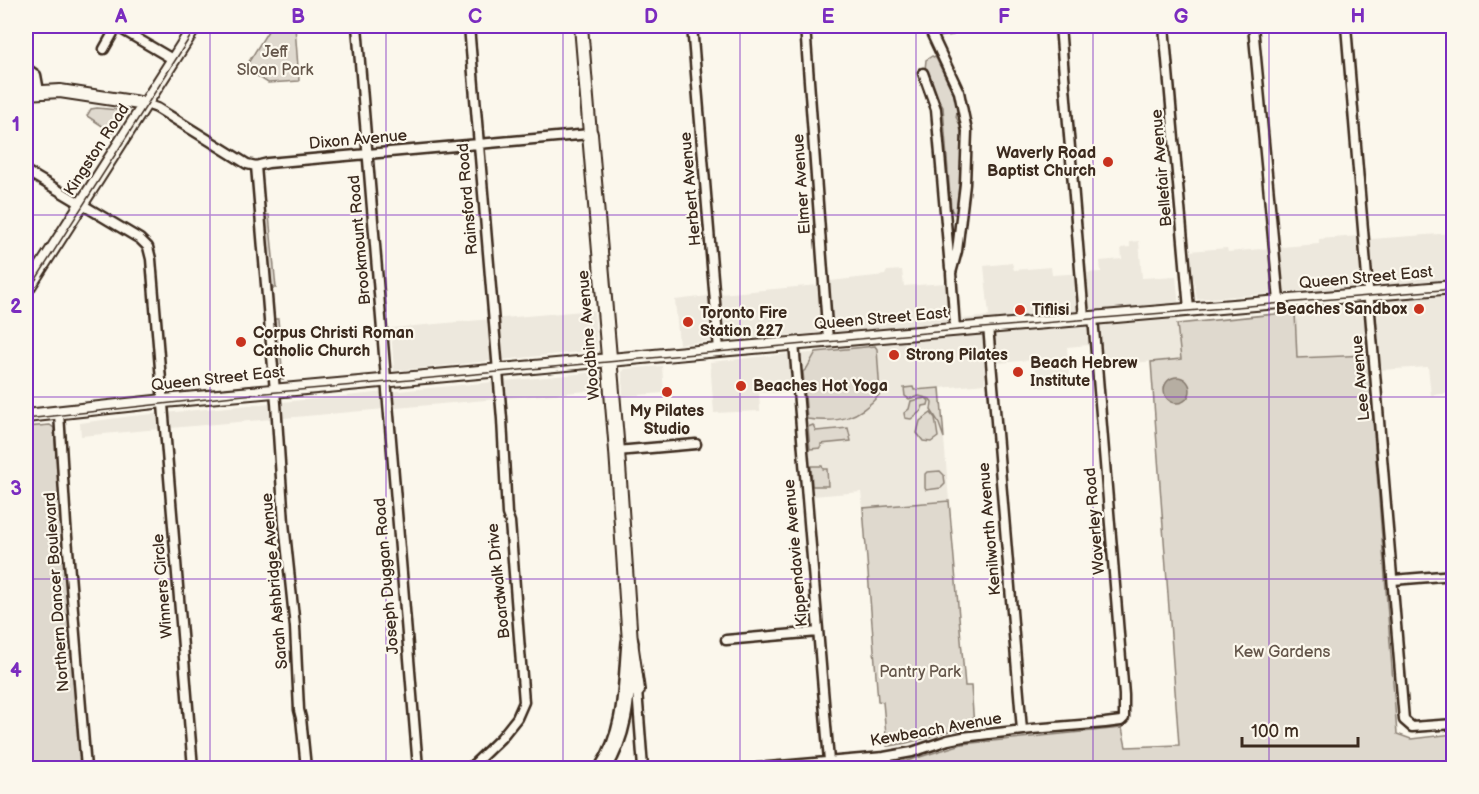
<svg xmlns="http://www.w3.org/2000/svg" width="1479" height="794" viewBox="0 0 1479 794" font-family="'Balsamiq Sans',sans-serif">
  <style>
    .built { fill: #ede8dd }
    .green { fill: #dfd9ce; stroke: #8d8276; stroke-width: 1.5 }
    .water { fill: #b6aea2; stroke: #85796d; stroke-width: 1.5 }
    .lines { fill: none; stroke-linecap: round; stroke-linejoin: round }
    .street-casing { stroke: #3b2a1e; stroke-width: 13 }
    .secondary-casing { stroke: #3b2a1e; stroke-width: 16 }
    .primary-casing { stroke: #3b2a1e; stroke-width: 18 }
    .highway-casing { stroke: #3b2a1e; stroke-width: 20 }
    .street { stroke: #fbf7ec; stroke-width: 8 }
    .secondary { stroke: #fbf7ec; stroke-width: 12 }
    .primary { stroke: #fbf7ec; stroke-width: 14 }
    .highway { stroke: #fbf7ec; stroke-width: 15 }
    .tram { stroke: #3b2a1e; stroke-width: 1.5 }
    .grid { fill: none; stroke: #7b2cbf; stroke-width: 1.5; stroke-opacity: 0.55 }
    .poi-dot { fill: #c8321e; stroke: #fbf7ec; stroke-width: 2 }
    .labels { text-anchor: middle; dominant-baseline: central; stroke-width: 4.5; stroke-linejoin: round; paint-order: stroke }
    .park-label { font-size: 16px; fill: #64564a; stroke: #fbf7ec }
    .street-label { font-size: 16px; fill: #3b2a1e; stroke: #fbf7ec }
    .poi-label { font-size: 16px; font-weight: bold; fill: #3b2a1e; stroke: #fbf7ec; text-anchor: start }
    .neatline { fill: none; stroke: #7b2cbf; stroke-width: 2 }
    .grid-label { font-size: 20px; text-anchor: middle; font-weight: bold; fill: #7b2cbf }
  </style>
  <rect width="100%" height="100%" fill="#fbf7ec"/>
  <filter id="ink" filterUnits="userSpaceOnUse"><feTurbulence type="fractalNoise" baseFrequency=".0167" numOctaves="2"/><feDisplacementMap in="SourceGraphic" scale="12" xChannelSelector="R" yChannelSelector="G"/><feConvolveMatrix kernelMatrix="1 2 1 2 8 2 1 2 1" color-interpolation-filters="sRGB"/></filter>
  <g filter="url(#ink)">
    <!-- built -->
    <path class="built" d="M1453,233V393L1431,395L1428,367L1380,370L1379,354L1297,358L1295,312L1292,292L1197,299L1189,251L1227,248L1228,252L1281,247L1319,244V239L1359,236L1371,235V239Z
      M1139,241L1142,278L1176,276L1178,297L1177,324L1181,359L1132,363L1131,360L1091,365L1089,345L1067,347L1070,384L1037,387L1034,360L985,364V384L940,388L949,501L863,508L861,492L813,496L801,354L884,345V328L726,340L721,294L818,285L830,281L885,275L887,271L902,270L904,286L959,282L962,319L989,316L984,266L1012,263L1014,270L1051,267L1052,275L1101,272L1100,261L1122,259L1121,248L1130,247V242Z
      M708,296L712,341L679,344L675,300Z
      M594,310L597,350L394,371L391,328Z
      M787,354L789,357L792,393H759L760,411L714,413L710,362Z
      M662,366L664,393L623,396L622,372L625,369Z
      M598,372L599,390L81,436L80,423L132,416Z"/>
    <!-- green -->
    <path class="green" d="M271,26L295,27L299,81L268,83L245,68Z
      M934,26H983L984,29L957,31L953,35L939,37Z
      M932,56L936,58L954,95L958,107L956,117L960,125L962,143L958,212L954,214L951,209L943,107L931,87L925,70L926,60Z
      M97,108L119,110L124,115L113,133L87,116L91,109Z
      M265,215H269L276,288H271Z
      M1295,312L1297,358L1368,355L1397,734L1411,739L1453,734V768H826L907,761L962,744L1122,728L1126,747L1179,745L1151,362L1181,359L1177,324Z
      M274,319H278L283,379L278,378Z
      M875,346L877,349L880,394C858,419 839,423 807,419L803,372L807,368L816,352Z
      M913,387L914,390L940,388L944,438L938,421L931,410L932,402L930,399L919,396L909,399L905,396L904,388Z
      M926,398L929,401L928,405L923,406L921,411L911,419L905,418L904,413L909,409L911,401Z
      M931,413L935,418L938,437L931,442L923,441L917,433L920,421Z
      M50,425L54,428L81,768H26V427Z
      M813,425L816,431L848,428L851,441L821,444V448L810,449L808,427Z
      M811,466H822L823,469H827L828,486H812Z
      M940,471L944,475L945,484L941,488L926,490L925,488V474L927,472Z
      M949,501L965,686H971L974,726C944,729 918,744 887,746L883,702L878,701L863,508Z"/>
    <!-- water -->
    <path class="water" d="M1164 390a13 13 0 1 1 26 0a13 13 0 1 1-26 0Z"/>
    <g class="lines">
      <defs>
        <path id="street" d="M116,26L174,60
          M357,26L418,768
          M469,26L502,419L507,514L510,522L524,702L517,718L501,738L470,768
          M692,26L719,350
          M805,26L828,340
          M928,26L959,92L967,131L965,184L957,251L951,273L955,329
          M1060,26L1084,318
          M1164,26L1189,309
          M1253,26L1279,301
          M1346,26L1404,720L1412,727L1454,724
          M104,49L117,26
          M26,68L36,75L39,91
          M923,73L936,109L950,268
          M146,104L157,108L247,164L256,166L268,163L590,134
          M256,166L276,403L284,523L295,627L299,710L301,718L306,768
          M26,171L140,239L148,247L151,259L193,768
          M988,326L1022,730
          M794,343L829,761
          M59,413L66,525L86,768
          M617,451L696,444
          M1393,580L1454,575
          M726,640L818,632
          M637,690L643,768
          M757,768L884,757L912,752L948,740L963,737L1032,729L1105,723L1121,721L1124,718V695L1093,317"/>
        <path id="secondary" d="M581,26L590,134
          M26,93L60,91L146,104
          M26,291L195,26
          M26,416L164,401L719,350L1454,287"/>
        <path id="primary" d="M590,134L617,451L630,642L637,690"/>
        <path id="highway" d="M603,768C628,730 626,686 630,642"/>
      </defs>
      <!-- street casing -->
      <use href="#street" class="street-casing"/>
      <!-- secondary casing -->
      <use href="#secondary" class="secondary-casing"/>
      <!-- primary casing -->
      <use href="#primary" class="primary-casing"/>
      <!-- highway casing -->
      <use href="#highway" class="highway-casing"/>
      <!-- street -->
      <use href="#street" class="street"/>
      <!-- secondary -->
      <use href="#secondary" class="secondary"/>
      <!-- primary -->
      <use href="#primary" class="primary"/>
      <!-- highway -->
      <use href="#highway" class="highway"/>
      <!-- tram -->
      <path class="tram" d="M26,295L197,26
        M26,419L234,396L958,330L1454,289"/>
    </g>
  </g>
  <!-- grid -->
  <path class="grid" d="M210,26V768M386,26V768M563,26V768M740,26V768M916,26V768M1093,26V768M1269,26V768M26,215H1454M26,397H1454M26,579H1454"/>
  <!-- markers -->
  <g class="poi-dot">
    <circle cx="1108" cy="162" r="6"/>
    <circle cx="1419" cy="309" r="6"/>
    <circle cx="1020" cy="310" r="6"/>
    <circle cx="688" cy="322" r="6"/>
    <circle cx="241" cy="342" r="6"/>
    <circle cx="894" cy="355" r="6"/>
    <circle cx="1018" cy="372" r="6"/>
    <circle cx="741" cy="386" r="6"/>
    <circle cx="667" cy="392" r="6"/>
  </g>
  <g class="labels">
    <!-- park labels -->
    <g class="park-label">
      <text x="275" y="52">Jeff<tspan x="275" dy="18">Sloan Park</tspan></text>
      <text x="1282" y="652">Kew Gardens</text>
      <text x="920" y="672">Pantry Park</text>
    </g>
    <!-- street labels -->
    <g class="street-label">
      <text transform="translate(358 140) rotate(-5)">Dixon Avenue</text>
      <text transform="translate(97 150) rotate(-57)">Kingston Road</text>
      <text transform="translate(1162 168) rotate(-95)">Bellefair Avenue</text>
      <text transform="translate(802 184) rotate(-94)">Elmer Avenue</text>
      <text transform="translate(691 189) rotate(-95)">Herbert Avenue</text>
      <text transform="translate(468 199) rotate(-95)">Rainsford Road</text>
      <text transform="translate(360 240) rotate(-95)">Brookmount Road</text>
      <text transform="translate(1366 278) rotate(-5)">Queen Street East</text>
      <text transform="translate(881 319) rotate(-5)">Queen Street East</text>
      <text transform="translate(589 335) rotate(-95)">Woodbine Avenue</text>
      <text transform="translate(1361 378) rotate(-95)">Lee Avenue</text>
      <text transform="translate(218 379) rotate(-6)">Queen Street East</text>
      <text transform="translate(1095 521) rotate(-95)">Waverley Road</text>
      <text transform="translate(990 529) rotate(-95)">Kenilworth Avenue</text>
      <text transform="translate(796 553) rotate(-95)">Kippendavie Avenue</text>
      <text transform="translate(387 576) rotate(-95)">Joseph Duggan Road</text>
      <text transform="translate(275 581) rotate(-95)">Sarah Ashbridge Avenue</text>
      <text transform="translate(499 581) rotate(-96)">Boardwalk Drive</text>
      <text transform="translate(163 586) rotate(-95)">Winners Circle</text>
      <text transform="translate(57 592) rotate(-94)">Northern Dancer Boulevard</text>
      <text transform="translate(936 730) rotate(-10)">Kewbeach Avenue</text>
    </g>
    <!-- poi labels -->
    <g class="poi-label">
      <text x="1096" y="153" text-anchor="end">Waverly Road<tspan x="1096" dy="18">Baptist Church</tspan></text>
      <text x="1407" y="309" text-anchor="end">Beaches Sandbox</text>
      <text x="1032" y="310">Tiflisi</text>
      <text x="700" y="313">Toronto Fire<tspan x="700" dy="18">Station 227</tspan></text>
      <text x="253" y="333">Corpus Christi Roman<tspan x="253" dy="18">Catholic Church</tspan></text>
      <text x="906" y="355">Strong Pilates</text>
      <text x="1030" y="363">Beach Hebrew<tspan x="1030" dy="18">Institute</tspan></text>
      <text x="753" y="386">Beaches Hot Yoga</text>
      <text x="667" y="411" text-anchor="middle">My Pilates<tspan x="667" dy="18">Studio</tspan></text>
    </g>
  </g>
  <!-- margin -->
  <rect width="1479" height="794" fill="none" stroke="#fbf7ec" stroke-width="66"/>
  <!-- scale -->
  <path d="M1242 737v9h116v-9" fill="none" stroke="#3b2a1e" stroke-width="3"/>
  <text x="1251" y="737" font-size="18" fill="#3b2a1e" stroke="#fbf7ec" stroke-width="4.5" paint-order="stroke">100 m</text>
  <rect x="33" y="33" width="1413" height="728" class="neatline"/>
  <g class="grid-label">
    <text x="121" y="23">A</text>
    <text x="298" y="23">B</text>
    <text x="475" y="23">C</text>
    <text x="651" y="23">D</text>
    <text x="828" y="23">E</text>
    <text x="1004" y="23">F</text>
    <text x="1181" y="23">G</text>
    <text x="1358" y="23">H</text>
    <text x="16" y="131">1</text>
    <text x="16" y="313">2</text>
    <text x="16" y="495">3</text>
    <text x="16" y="677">4</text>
  </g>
</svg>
